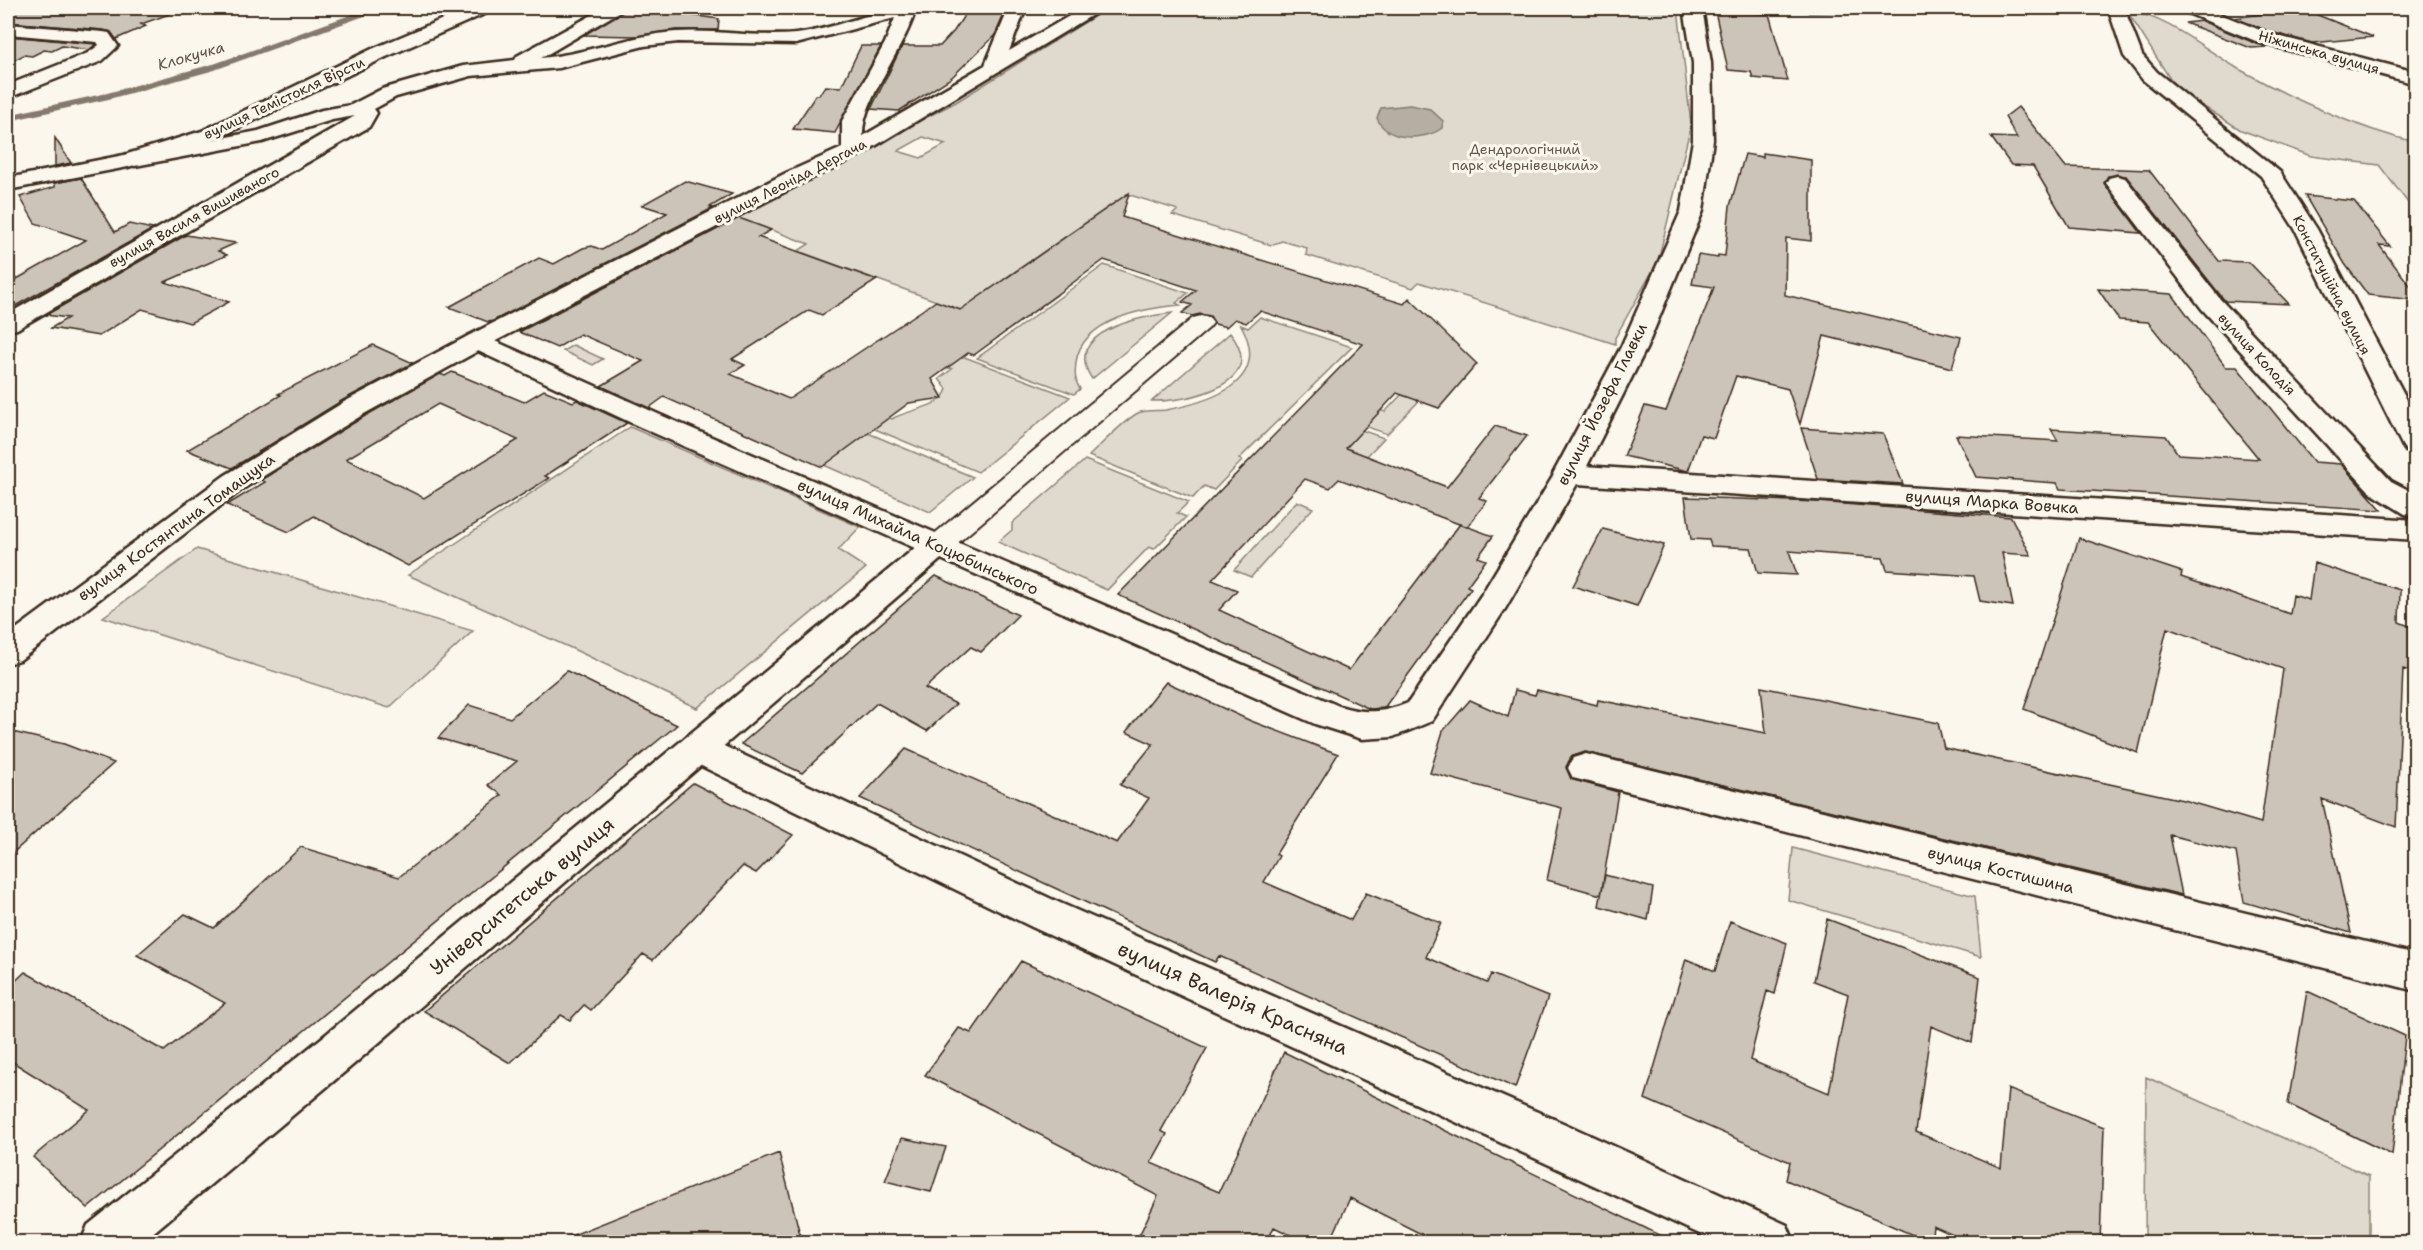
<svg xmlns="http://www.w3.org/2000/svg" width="2423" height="1250" viewBox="0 0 2423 1250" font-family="'Shantell Sans',sans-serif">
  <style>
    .green { fill: #dfd9ce; stroke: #8d8276; stroke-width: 1.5; fill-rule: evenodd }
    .water { fill: #b6aea2; stroke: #85796d; stroke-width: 1.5 }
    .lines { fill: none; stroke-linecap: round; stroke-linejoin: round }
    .stream { stroke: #85796d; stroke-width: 6 }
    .building { fill: #ccc4b9; stroke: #3b2a1e; stroke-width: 1.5; fill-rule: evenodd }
    .pedestrian-casing { stroke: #3b2a1e; stroke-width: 4 }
    .minor-casing { stroke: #3b2a1e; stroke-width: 5 }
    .tertiary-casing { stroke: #3b2a1e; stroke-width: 5 }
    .pedestrian { fill: #fbf7ec; fill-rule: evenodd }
    .minor { fill: #fbf7ec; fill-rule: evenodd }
    .tertiary { fill: #fbf7ec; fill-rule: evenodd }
    .labels { text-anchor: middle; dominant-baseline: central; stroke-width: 6; stroke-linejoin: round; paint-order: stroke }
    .far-street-label { font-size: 14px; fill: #3b2a1e; stroke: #fbf7ec }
    .far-park-label { font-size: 14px; fill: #64564a; stroke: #fbf7ec }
    .far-water-label { font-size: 15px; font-style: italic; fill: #605246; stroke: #fbf7ec }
    .street-label { font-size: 16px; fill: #3b2a1e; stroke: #fbf7ec }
    .near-street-label { font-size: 20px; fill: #3b2a1e; stroke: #fbf7ec }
  </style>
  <rect width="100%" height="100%" fill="#fbf7ec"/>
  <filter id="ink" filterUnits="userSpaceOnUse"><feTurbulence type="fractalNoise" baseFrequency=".0167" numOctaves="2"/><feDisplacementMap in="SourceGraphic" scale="12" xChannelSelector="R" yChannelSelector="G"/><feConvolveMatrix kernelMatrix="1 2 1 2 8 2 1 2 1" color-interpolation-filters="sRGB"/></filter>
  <g filter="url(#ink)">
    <!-- green -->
    <path class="green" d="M1108,8H1678L1691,125L1658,261L1615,338V344L1419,282L1413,288L1306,255L1307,248L1282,241L1271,245L1172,215L1178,210L1127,194L1007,277L1057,295L1011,328L798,251L809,244L745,220L669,260L658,256L956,102ZM923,137L946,144L921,158L898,151Z
      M1802,8H1934L1937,10L1809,13Z
      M2127,11C2167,16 2203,48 2237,68C2290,98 2356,128 2415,142V212L2379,165L2311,156L2241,130L2177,90Z
      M1104,265L1188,293L1176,303L1180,305C1145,308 1082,319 1076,362C1075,372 1074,380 1080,389L1074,394L977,358Z
      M1172,313L1092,379C1060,332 1142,316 1172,313Z
      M1260,317L1352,347L1239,459L1242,461L1214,490L1204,486L1193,498L1089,456C1102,444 1123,421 1138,413C1145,410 1157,411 1166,410C1209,402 1273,383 1241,325L1248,328Z
      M1230,333C1271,384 1187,402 1152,401Z
      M573,345L603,359L593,365L563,351Z
      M954,353L1070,397L978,472L858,422L873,411L892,419C908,409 941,409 947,389L939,379L952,369L938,364Z
      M1326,392L1385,412L1401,395L1412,398L1414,396L1418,402L1387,434L1311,407Z
      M1307,411L1384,438L1367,456L1290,428Z
      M630,427L860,527L838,550L866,568L697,708L573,649L408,575Z
      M868,433L973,477L930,512L824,465Z
      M1085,460L1189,502L1177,513L1186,517L1154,549L1149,547L1107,590L998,542L1012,530V523Z
      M1297,501L1313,508L1251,577L1234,570Z
      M197,549L473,631L389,708L103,617Z
      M1793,848L1975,896L1981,957L1788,900Z
      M2146,1077L2369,1176V1242H2145Z"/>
    <!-- water -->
    <path class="water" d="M1410,105L1430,109L1443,121L1442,128C1425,141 1386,142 1377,118L1381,108Z"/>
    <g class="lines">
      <!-- stream -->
      <path class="stream" d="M8,118L108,96L214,67L378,8"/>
    </g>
    <!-- building -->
    <path class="building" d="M8,8H177L178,11L141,24L146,26L116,39L111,32L103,30L8,22Z
      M628,8H640L719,19L718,30H676L637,36L584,35Z
      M969,8H1007L995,35L951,78L899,111L871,109L902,46H940L954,31Z
      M2300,8L2373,37L2312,43L2271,32L2235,18Z
      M1715,11L1769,14L1788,81L1753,78L1751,72L1728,70Z
      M2202,21L2257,44L2267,47L2251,48L2185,23Z
      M8,36L96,44L89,50L62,46L52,51L44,50L32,56L24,55L8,63Z
      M861,46H881L835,133L793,129L816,95H819L825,86L841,87Z
      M2018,107L2066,167L2149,170L2219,261L2249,262L2289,304L2225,301L2126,176H2108L2104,183L2141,233L2069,227L2033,166L2011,165L1991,137L2017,138L2005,117Z
      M55,138L71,163L55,166Z
      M1763,153L1811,160V241L1786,238L1785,295L1961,337L1952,368L1824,336L1800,424L1788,389L1736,376L1714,438L1701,435L1688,471L1624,456L1645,406L1666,411L1714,287L1692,284L1698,255L1718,258V255L1725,256L1730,206L1745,154L1763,157Z
      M81,178L115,232L129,224L153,229L8,310V284L86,240L35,223L20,197L55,187V183Z
      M685,181L732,194L710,207L713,208L493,321L488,322L449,307L539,258L554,264L583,248L592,246L602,250L667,213L642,205Z
      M1129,193L1122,217L1404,304L1409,298L1477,364L1439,408L1397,393L1346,448L1447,487L1495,426L1527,436L1479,498L1487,501L1467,527L1339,479L1330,488L1305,479L1212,580L1237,590L1219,610L1349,670L1460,524L1493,536L1478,557L1486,560L1467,586L1471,588L1384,708L1370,709L1118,595L1363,344L1260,311L1246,323L1235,319L1226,327L1215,324L1210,316L1200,314L1192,316L1182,313L1192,305L1182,302L1196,290L1104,260L974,355L968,353L932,379L943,398L909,403L822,467L664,397L649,408L601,386L643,361L580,334L557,348L519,332L739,218L771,230L758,237L877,280L822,315L809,310L732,359L745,365L730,374L789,399L936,301L960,310Z
      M2305,196L2354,201L2390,246L2379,245L2415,292V300L2368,295L2345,264Z
      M186,235L236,243L218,251L227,255L165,282L229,302L190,323L142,309L99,336L51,328L68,318L46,315Z
      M2098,289L2172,294L2226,367H2237L2314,462L2341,464L2382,510L2060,489L2057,483L1976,477L1956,435L2058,441L2051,429L2166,436L2178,454L2259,459L2148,322L2119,320Z
      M373,345L413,363L343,400L232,468L187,450L281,395L278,394Z
      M452,372L524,402L544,390L573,402L577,400L627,423L545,476L549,478L408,566L314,516L289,532L227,505L265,482L261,480L365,416L440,374L445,376ZM438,404L518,440L424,498L346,459Z
      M1801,428L1883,434L1903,484L1818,479Z
      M1685,497L1818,502L2011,517L2031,555L2002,553L2013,606L1980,601L1974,576L1887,570L1883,558L1789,551L1797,575L1758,573L1751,548L1711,546L1709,540L1691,539Z
      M1603,529L1664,545L1637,606L1573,586Z
      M2079,538L2182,572L2181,577L2290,614L2293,595L2309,600L2314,563L2400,590L2399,622L2414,628L2413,672L2403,669L2396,827L2322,799L2351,933L2244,902L2236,852L2170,835L2182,895L1585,752L1571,757L1566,767L1571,779L1618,792L1601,895L1547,880L1562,808L1430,773L1443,731L1470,700L1508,717L1515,690L1535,695L1537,690L1597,705L1598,700L1766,733L1761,687L1938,723L1944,748L2183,800L2261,823L2283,669L2167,628L2138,753L2024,709Z
      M936,576L1018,615L981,652L971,647L925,688L956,704L927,731L877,703L802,773L741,744Z
      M567,671L677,725L88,1208L33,1157L89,1110L8,1059V988L25,972L164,1051L225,1003L137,955L185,914L214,928L301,847L399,877L502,795L488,785L517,761L438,738L469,705L510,718Z
      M1166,682L1251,721L1338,754L1276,854L1279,856L1264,882L1351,920L1366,893L1441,923L1426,957L1487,983L1491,974L1548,997L1515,1088L1219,956L1215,962L860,798L906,749L1117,843L1149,798L1120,785L1153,744L1126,732Z
      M8,731L64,744L114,763L8,857Z
      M693,783L793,835L756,873L743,866L653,960L643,954L591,1010L584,1005L570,1020L561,1015L510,1063L424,1011Z
      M1605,875L1653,888L1648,920L1599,906Z
      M1827,919L1980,977L1972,1043L1931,1026L1916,1132L2001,1168L2008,1089L2104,1127L2100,1242H1969L1933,1226L1931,1242H1929L1786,1180L1790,1162L1645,1099L1686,959L1715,971L1730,921L1787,943L1775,994L1767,991L1750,1060L1829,1093L1848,994L1814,981Z
      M1021,961L1207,1048L1161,1131L1167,1134L1151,1163L1219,1192L1284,1052L1674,1242H1437L1350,1198L1330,1242H1305L1274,1227L1267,1242H1136L1158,1196L925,1075L959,1028L971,1033Z
      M2307,991L2405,1036L2392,1155L2288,1104Z
      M902,1138L946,1147L931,1192L885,1181Z
      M779,1153L802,1242H559L558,1241Z"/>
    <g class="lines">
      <defs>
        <path id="pedestrian" d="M1201,316L1209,318L1213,323L1209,328L947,552L937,555L927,552L923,546L927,540L1193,318Z"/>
        <path id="minor" d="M605,8H626L541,58C587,54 630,35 676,32C716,29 756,38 796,34C837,29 874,8 916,8C906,47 861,101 863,136L985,65L1009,8H1026L1009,51L1083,8H1104L860,155L802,183L486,346L477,349L468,346L464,341L468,336L786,173L842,148V121L885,43L895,18L796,44L678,42L644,46L559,68L471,76L396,97L374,109L377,113L369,127L17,329L8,331V314L355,116L332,120L262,142L135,166L128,164L124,160L128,156L258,131L322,110L351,105L382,89L463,66L515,60L517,56Z
          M1684,8H1702L1711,63L1713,140L1703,211L1647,347L1583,474L1578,480L1568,483L1558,480L1553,474L1621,347L1681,211L1693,140V63Z
          M2182,8H2205L2270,34L2416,72V84L2258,42L2185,12Z
          M8,24L103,32L109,33L118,46L102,61L8,98V85L88,53L99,45L97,42L8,34Z
          M2117,176L2125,178L2220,299L2391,481L2416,494V516L2405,514L2371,493L2202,309L2106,183L2109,178Z
          M698,734L1060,903L1563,1123L1787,1225L1794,1242H1717L1032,927L685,758L680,748L685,738Z
          M1586,754L2416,954V991L1573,778L1568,768L1573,758Z"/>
        <path id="tertiary" d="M469,8H492L489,12L386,57L216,139L128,167L8,190V178L124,155L202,131L372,49Z
          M2108,8H2124L2142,55L2157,72L2280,172L2317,229L2416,417V453L2406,451L2402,445L2295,229L2261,176L2143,80L2124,56Z
          M477,333L658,414L1339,706C1365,714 1383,713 1408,703L1482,594L1558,468L1568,465L2416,520V540L1577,484L1505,609L1432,721L1393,737L1362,739L1315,724L941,559L354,1064L142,1242H81L88,1225L324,1036L915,548L638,426L478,351L364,414L244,488L20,660L8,664V635L224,476L344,402L468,336Z"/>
      </defs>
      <!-- pedestrian casing -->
      <use href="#pedestrian" class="pedestrian-casing"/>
      <!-- minor casing -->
      <use href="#minor" class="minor-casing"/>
      <!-- tertiary casing -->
      <use href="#tertiary" class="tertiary-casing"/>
      <!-- pedestrian -->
      <use href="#pedestrian" class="pedestrian"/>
      <!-- minor -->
      <use href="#minor" class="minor"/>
      <!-- tertiary -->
      <use href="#tertiary" class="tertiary"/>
    </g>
  </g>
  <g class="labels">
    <!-- far-street labels -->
    <g class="far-street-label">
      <text transform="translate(2319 52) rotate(16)">Ніжинська вулиця</text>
      <text transform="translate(284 98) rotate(-25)">вулиця Темістокля Вірсти</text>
      <text transform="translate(790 181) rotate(-27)">вулиця Леоніда Дергача</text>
      <text transform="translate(194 217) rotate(-29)">вулиця Василя Вишиваного</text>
      <text transform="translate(2332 285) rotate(63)">Конституційна вулиця</text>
      <text transform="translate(2257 354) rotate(47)">вулиця Колодія</text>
    </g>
    <!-- far-park labels -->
    <g class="far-park-label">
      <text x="1525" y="149">Дендрологічний<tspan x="1525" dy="16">парк «Чернівецький»</tspan></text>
    </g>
    <!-- far-water labels -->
    <g class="far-water-label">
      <text transform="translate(191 56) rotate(-16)">Клокучка</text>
    </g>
    <!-- street labels -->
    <g class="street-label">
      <text transform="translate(1602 404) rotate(-63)">вулиця Йозефа Главки</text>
      <text transform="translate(1992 502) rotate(4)">вулиця Марка Вовчка</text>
      <text transform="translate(176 527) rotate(-36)">вулиця Костянтина Томащука</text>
      <text transform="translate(918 537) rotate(24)">вулиця Михайла Коцюбинського</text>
      <text transform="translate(2001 870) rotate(14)">вулиця Костишина</text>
    </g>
    <!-- near-street labels -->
    <g class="near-street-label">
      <text transform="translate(522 896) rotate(-40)">Університетська вулиця</text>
      <text transform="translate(1233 998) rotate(24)">вулиця Валерія Красняна</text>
    </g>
  </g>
  <!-- margin -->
  <rect width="2423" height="1250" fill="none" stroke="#fbf7ec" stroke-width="30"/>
  <rect x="15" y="15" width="2393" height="1220" fill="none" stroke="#3b2a1e" stroke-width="2" filter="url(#ink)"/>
</svg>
